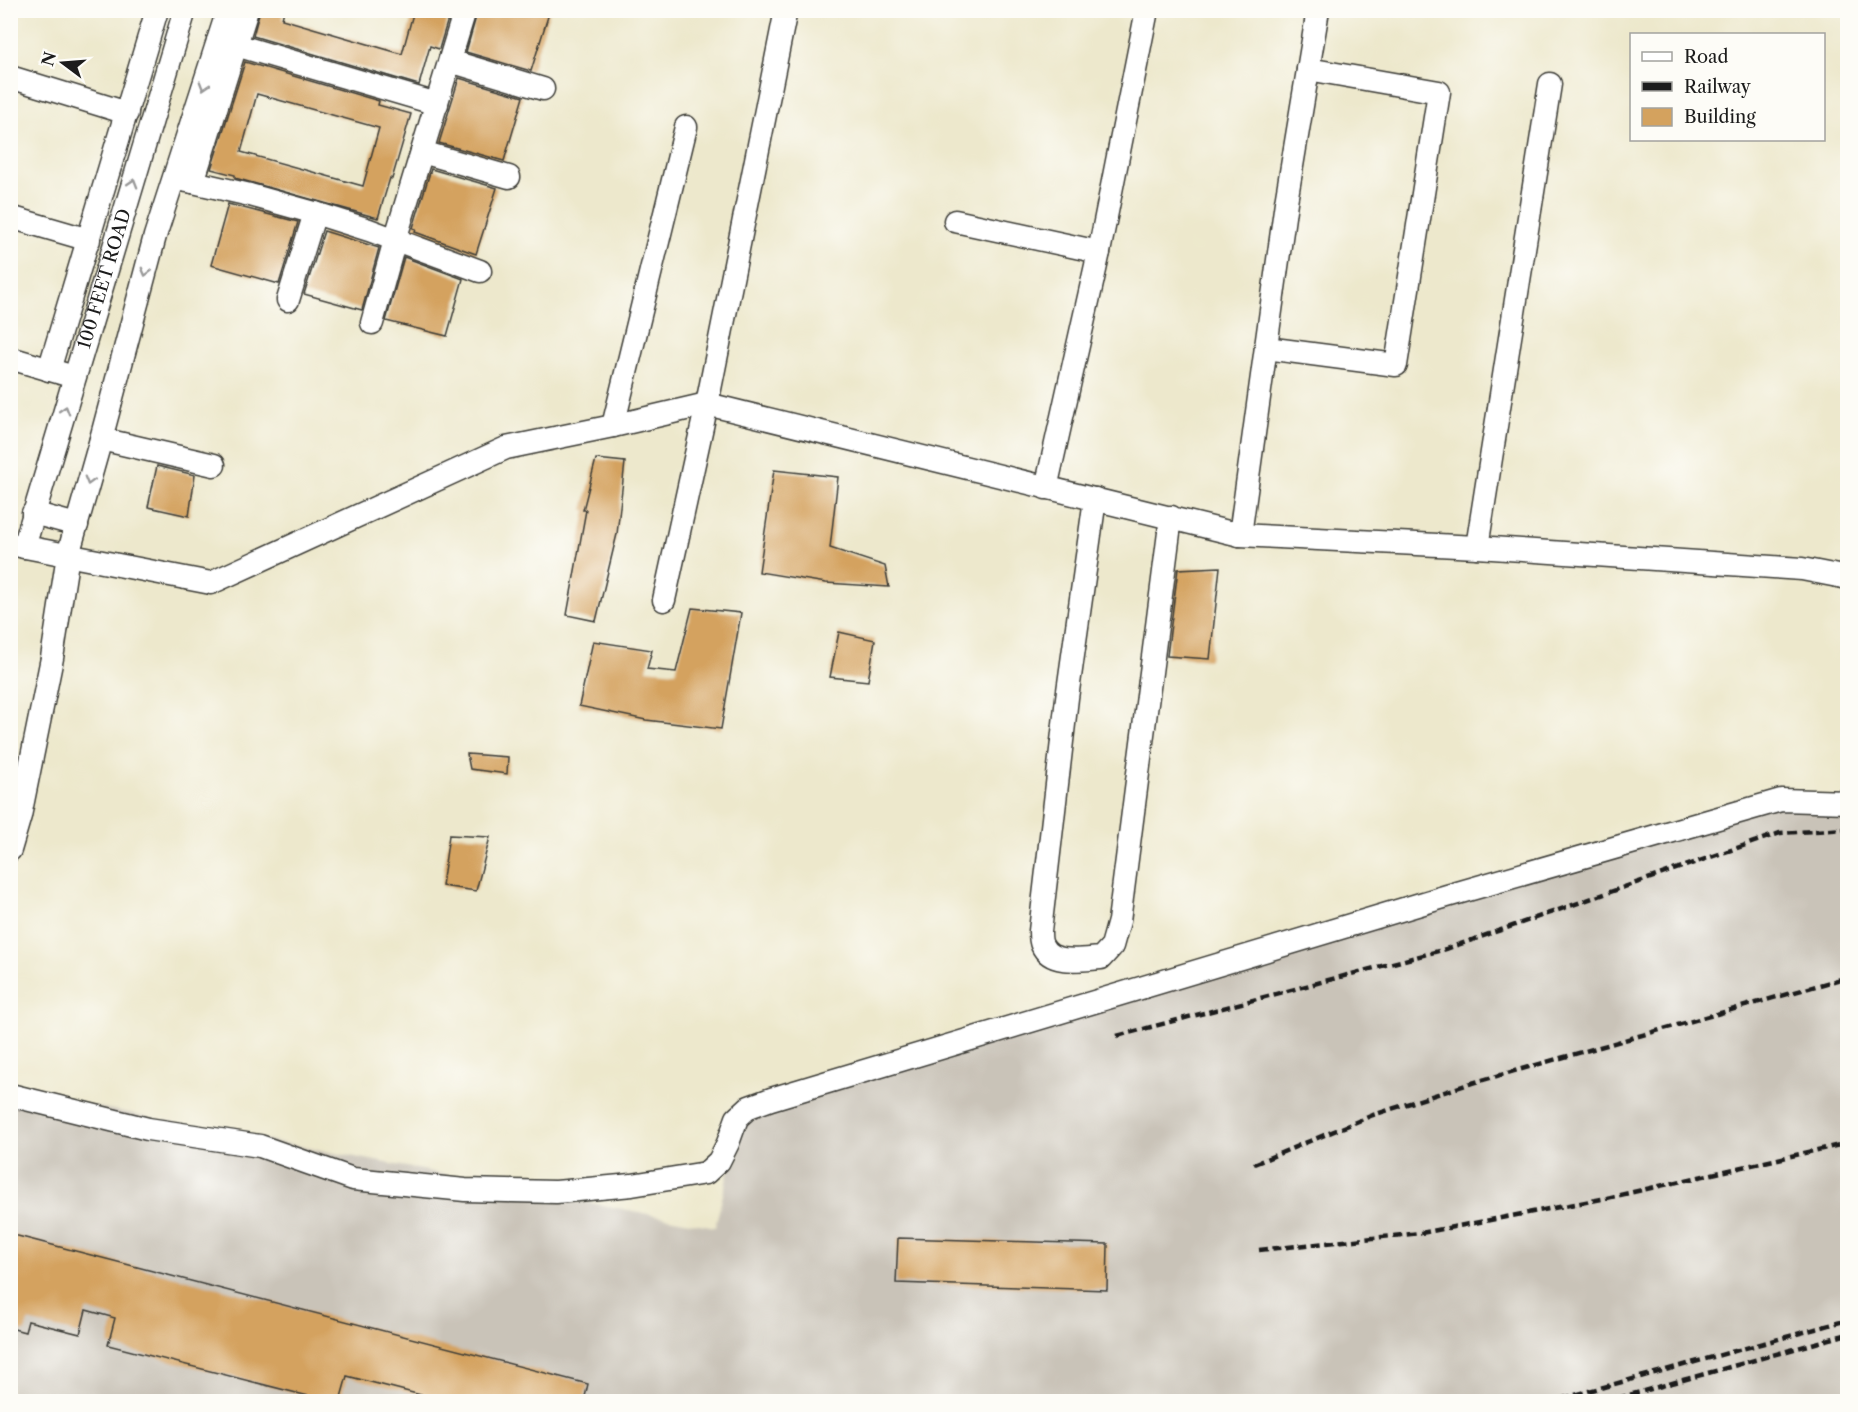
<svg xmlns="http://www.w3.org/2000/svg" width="1858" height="1412" viewBox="0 0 1858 1412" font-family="'Libre Caslon Text',serif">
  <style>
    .industrial { fill: #c9c3b8 }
    .building { fill: #d4a25e; fill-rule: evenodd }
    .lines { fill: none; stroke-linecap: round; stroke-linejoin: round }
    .minor-casing { stroke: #3b3b36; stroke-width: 25 }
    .minor { stroke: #fff; stroke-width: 22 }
    .rail { stroke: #1c1c1c; stroke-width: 4.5; stroke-dasharray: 9 4.5; stroke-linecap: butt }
    .oneway { stroke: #999 }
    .labels { text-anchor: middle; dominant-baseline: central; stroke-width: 5; stroke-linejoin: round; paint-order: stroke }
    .street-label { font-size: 18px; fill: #1c1c1c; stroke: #fdfcf7 }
  </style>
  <rect width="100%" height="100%" fill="#fdfcf7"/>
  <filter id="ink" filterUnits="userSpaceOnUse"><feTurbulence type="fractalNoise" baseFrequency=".0167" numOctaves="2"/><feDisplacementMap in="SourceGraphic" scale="12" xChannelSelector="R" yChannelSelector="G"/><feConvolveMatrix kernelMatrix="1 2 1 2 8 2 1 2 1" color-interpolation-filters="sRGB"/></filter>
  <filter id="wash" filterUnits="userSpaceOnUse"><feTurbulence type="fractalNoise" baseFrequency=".008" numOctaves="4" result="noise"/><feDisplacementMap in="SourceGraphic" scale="24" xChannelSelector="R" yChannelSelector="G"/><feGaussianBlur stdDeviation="1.35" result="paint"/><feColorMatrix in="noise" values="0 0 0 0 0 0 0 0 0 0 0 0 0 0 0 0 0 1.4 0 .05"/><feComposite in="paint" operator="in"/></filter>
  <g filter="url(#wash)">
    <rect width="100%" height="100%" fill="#ede8cc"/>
    <!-- industrial -->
    <path class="industrial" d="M1780,802L1847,804V1401H11L10,1090L715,1227L743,1113Z"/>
    <g id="blocks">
      <!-- building -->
      <path class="building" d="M260,10H284L282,19L402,54L414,10H443L441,17L448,19L439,49L430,46L419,85L253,36Z
        M478,10H550L531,71L466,52Z
        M245,62L379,101L378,105L411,114L392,179L390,178L378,218L235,178V175L211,169ZM257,94L379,128L363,186L241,152Z
        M459,78L523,97L504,161L439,143Z
        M431,169L497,188L476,254L415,232L416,229L413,228Z
        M228,204L298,222L279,284L211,265Z
        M324,231L379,248L362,310L304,294Z
        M404,257L463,279L447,336L386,321Z
        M596,459L625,462L617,534L596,621L567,615L586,510H583Z
        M157,466L195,475L189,516L148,507Z
        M774,470L838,477L830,548L885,566L889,587L826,583L759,572Z
        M1220,567L1210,659L1167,656L1178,569Z
        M692,608L741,613L721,729L646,720L579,706L593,641L652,650L647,669L676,672Z
        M839,632L875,640L868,681L830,677Z
        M467,754L508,757L507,774L470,769Z
        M449,835L490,837L476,891L442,886Z
        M10,1234L588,1384L584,1401H444L347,1376L340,1401H328L108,1345L115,1318L86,1310L80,1334L28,1321L25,1332L10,1328Z
        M898,1238L1108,1244L1107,1290L896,1283Z"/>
    </g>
  </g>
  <g filter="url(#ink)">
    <use href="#blocks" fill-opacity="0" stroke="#3b3b36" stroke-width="1.5"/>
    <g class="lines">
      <defs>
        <g id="minor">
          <path d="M218,41L236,45L437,104"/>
          <path d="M450,61L543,89"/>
          <path d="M10,77L127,113"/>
          <path d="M422,152L509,177"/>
          <path d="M174,179L193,182L250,195L315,213L369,230L480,271"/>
          <path d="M193,182L247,10"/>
          <path d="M10,217L89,240"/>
          <path d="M955,221L1099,252"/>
          <path d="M288,300L315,213"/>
          <path d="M372,323L395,240L465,10"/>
          <path d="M1266,348L1396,365L1439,92L1308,69"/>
          <path d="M10,358L64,374"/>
          <path d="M49,370L157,10"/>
          <path d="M613,426L686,127"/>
          <path d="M101,439L214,465"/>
          <path d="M1046,488L1099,252L1147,10"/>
          <path d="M1095,499L1067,698L1040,931C1040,935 1040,941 1042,945C1051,966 1084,959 1101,958L1112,946L1119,921L1171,517"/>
          <path d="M33,513L77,525"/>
          <path d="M1240,535L1286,202L1318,10"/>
          <path d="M10,544L211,583L506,448L613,426L707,404L1240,535L1477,547L1802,569L1848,578"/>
          <path id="s1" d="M24,547L185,10"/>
          <path d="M1477,547L1550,84"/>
          <path d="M664,600L707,404L786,10"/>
          <path d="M10,850L20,816L52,658L68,555L101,439L155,236L228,10"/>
          <path d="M10,1095L148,1129L260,1146L353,1179L465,1190L556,1192L632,1185L706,1173L719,1161L728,1143L737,1118L749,1107L771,1099L1447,896L1781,800L1848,802"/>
        </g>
      </defs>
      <!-- minor casing -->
      <use href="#minor" class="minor-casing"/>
      <!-- minor -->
      <use href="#minor" class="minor"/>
      <!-- rail -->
      <path class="rail" d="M1117,1036L1446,949L1780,833L1848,829
        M1254,1164L1373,1115L1472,1083L1848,977
        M1259,1250L1421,1233L1607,1198L1848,1143
        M10,1396L31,1402
        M1549,1402L1848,1320
        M1604,1402L1848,1334"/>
    </g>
    <!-- one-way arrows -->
    <defs><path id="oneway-chevron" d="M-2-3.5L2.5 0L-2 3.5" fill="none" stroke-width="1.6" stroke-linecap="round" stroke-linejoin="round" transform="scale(1.5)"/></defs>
    <g class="oneway">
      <use href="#oneway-chevron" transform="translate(204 86) rotate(107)"/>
      <use href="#oneway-chevron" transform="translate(133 183) rotate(-73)"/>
      <use href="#oneway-chevron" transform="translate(146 272) rotate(105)"/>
      <use href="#oneway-chevron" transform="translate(65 410) rotate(-73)"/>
      <use href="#oneway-chevron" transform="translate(89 481) rotate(106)"/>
    </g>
  </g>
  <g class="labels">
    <!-- street labels -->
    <g class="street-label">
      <text stroke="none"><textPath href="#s1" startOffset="280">100 FEET ROAD</textPath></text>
    </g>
  </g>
  <!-- margin -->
  <rect width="1858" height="1412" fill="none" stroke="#fdfcf7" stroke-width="36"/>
  <!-- legend -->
  <rect x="1630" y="33" width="195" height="108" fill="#fdfcf7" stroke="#a3a29f" stroke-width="1.5"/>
  <rect x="1642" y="52" width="30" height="9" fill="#ffffff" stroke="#a3a29f" stroke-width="1.5"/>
  <text x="1684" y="63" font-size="18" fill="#1c1c1c">Road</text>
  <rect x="1642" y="82" width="30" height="9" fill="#1c1c1c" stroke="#a3a29f" stroke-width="1.5"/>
  <text x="1684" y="93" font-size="18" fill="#1c1c1c">Railway</text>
  <rect x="1642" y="108" width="30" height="18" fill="#d4a25e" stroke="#a3a29f" stroke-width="1.5"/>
  <text x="1684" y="123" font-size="18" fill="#1c1c1c">Building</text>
  <!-- north arrow -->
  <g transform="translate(63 63) rotate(286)" stroke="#fdfcf7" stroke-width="4.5" paint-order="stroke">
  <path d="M0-4.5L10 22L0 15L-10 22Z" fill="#1c1c1c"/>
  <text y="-9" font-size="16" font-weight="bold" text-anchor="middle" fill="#1c1c1c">N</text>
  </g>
</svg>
